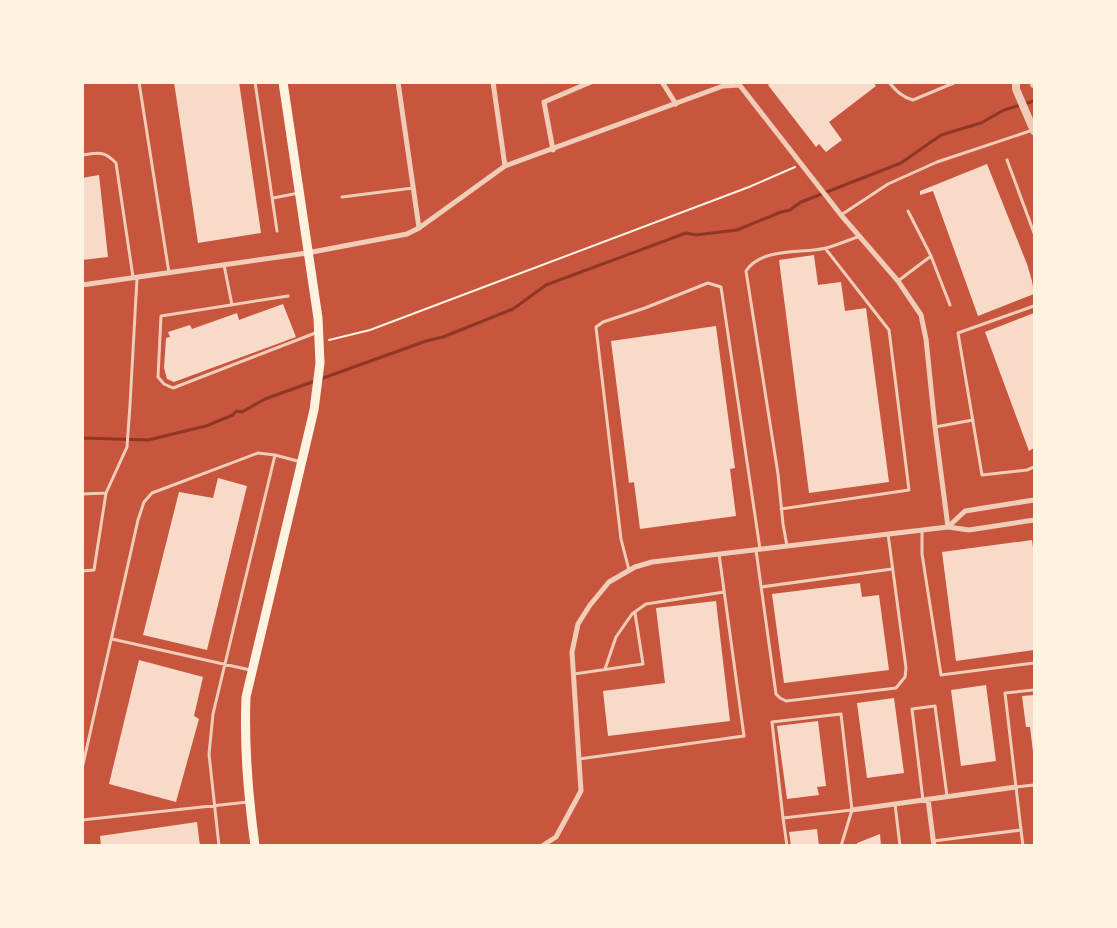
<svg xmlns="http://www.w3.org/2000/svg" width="1117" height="928" viewBox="0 0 1117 928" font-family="Poppins,sans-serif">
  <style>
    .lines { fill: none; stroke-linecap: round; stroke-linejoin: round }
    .stream { stroke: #8f3625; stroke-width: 3 }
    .building { fill: #f7dbc8 }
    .path { stroke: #fff3e0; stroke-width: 2 }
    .service { stroke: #f1ccb7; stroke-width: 3 }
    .minor { stroke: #f1ccb7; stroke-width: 5 }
    .tertiary { stroke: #f1ccb7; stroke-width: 8 }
    .secondary { stroke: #fff3e0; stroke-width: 9 }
  </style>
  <rect width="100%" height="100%" fill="#c8553d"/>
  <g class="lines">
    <!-- stream -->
    <path class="stream" d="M82,438L148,440L206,426L233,415L236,411L242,412L265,399L426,341L443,337L513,309L546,285L686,233L696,235L737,230L781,212L790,210L801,202L901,163L941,135L981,123L1004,110L1034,101"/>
  </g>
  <!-- building -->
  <path class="building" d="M174,82H239L261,233L198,243Z
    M771,82H873L876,86L829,122L842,140L826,152L819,144L816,147L768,85Z
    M987,164L1027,264L1032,281L1034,294L978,316L933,191L920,195V191Z
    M99,175L108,257L82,260V178Z
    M814,255L818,285L841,282L845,311L866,308L889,482L809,493L779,260Z
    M283,304L296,337L174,382L167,379L164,368L166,338L170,337L168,332L190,325L192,329L237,313L239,320Z
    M1034,313V448L1029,451L985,332Z
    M716,326L735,468L730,469L736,516L640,529L634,482L629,483L611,341Z
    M218,478L247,486L207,650L143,635L179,492L213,498Z
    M1032,540L1034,556V650L956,661L942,552Z
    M860,583L862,597L879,595L889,670L784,683L772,594Z
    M716,601L730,721L608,736L603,691L665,683L656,608Z
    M139,660L203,677L194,716L199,719L176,802L109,784Z
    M986,685L996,761L961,766L951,690Z
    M1034,695V751L1033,752L1030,727H1026L1022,696Z
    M894,698L904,773L867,778L857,703Z
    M818,721L826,786L817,787L819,795L787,799L777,726Z
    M197,822L200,846H101L100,836Z
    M817,829L819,846H791L789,832Z
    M880,834L881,846H857V843Z"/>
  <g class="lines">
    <!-- path -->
    <path class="path" d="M329,340L370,330L749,187L795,167"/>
    <!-- service -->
    <path class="service" d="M139,82L169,273
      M255,82L277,231
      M889,82C896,91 902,97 913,100L956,82
      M82,155C98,153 104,150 116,163L133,277
      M1007,160L1034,233
      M342,197L413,188
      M273,198L299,193
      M841,215L888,184L937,162L1033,130
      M931,256L950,305
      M224,265L232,305
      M898,281L931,256L908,211
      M288,296L161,316L158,377L164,384L173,388L318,332
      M1034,306L958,333L982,475L1027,470L1034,467
      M935,427L973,420
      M82,494L106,493
      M781,509L909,490L889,330L825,248
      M922,530V554L941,675L1034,663
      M787,546L783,524L778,474L746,271C762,247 801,254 826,248C837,245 849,240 860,236
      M756,550L776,694L780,698L786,701L896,688L905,677L906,668L888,534
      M629,570L621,539L596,327L603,322L645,308L708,283L721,287L760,549
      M82,571L94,570L106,493L127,447L130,405L137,278
      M761,587L892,569
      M112,639L250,670
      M605,669L616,637L632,614L646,604L724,592
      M574,674L643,664L635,613
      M579,759L744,736L719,554
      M82,769L138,520L144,502L152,493L258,453L275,455L301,462
      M1016,787L1034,785
      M923,800L912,709L935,706L947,796
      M895,804L900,846
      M783,818L787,846
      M82,820L248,802
      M1021,830L1005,693L1034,690
      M933,841L1021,830L1023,846
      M219,846L209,754L213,714L275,455
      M841,846L852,810L841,714L772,722L783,818L852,810"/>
    <!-- minor -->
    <path class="minor" d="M398,82L419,228
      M493,82L505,166
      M662,82L676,104
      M738,83L841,215L898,281L921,315L926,339L935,427L948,527
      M553,150L544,102L591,82
      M82,285L307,253L407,234L419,228L505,166L723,86L739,85
      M948,527L965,511L1034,500
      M928,799L934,846
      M852,810L1016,787
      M542,846L556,837L581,791L572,652L578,624L590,605L609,582L635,567L652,562L948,527L969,530L1034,520"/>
    <!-- tertiary -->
    <path class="tertiary" d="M1016,82V89L1034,131
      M1034,82V84"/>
    <!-- secondary -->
    <path class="secondary" d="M255,846C248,794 244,749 246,697L314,410L320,363L318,318L283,82"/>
  </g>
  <!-- border -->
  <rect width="1117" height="928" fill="none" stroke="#fff3e0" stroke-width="168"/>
</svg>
